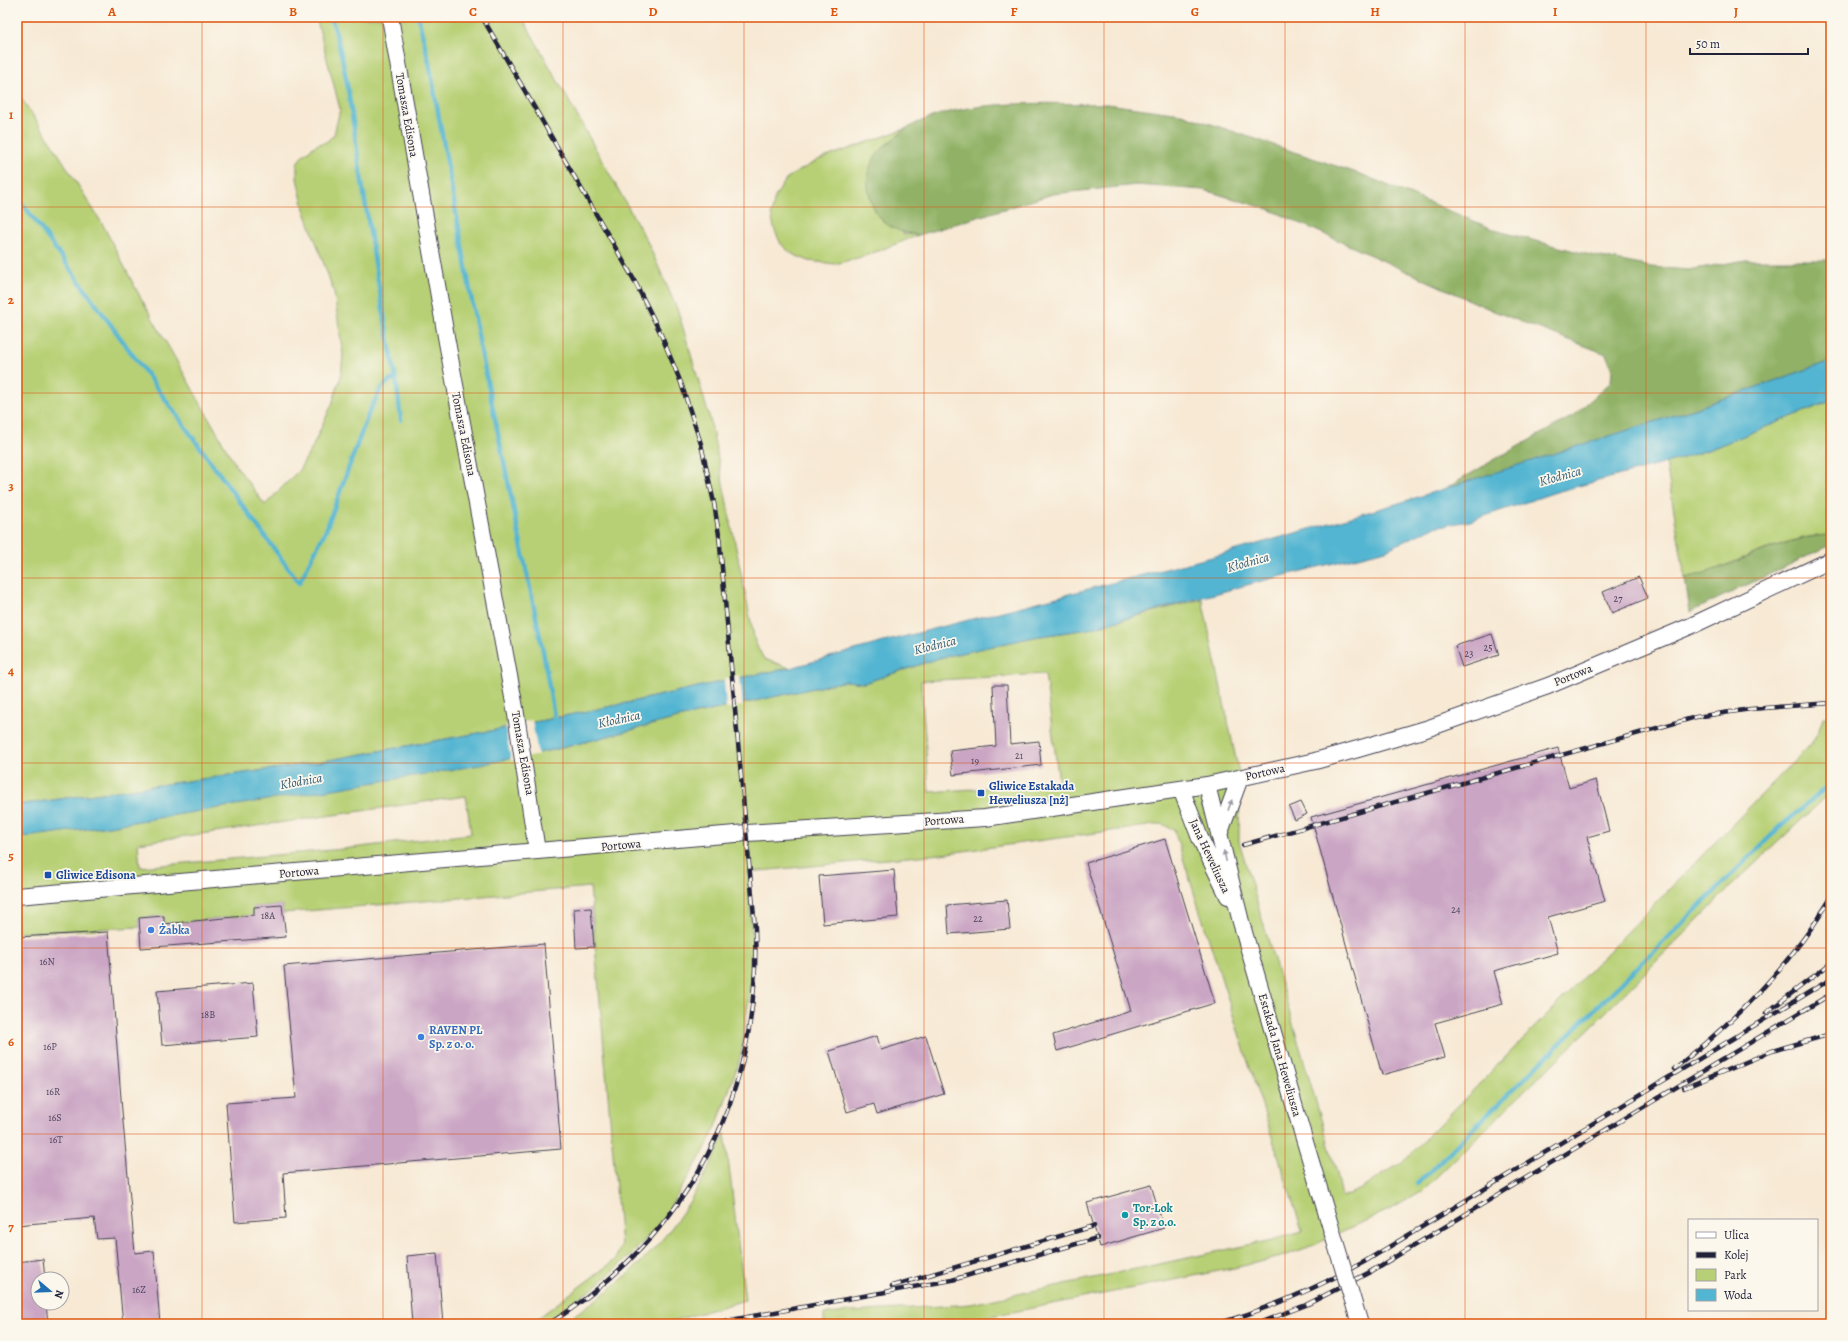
<svg xmlns="http://www.w3.org/2000/svg" width="1848" height="1341" viewBox="0 0 1848 1341" font-family="Alegreya,serif">
  <style>
    .green { fill: #b7d075; stroke: #6c7958; fill-rule: evenodd }
    .forest { fill: #91b266; stroke: #5a6a50 }
    .water { fill: #52b5d1; stroke: #3a6c86 }
    .pier { fill: #f7e9d4 }
    .lines { fill: none; stroke-linecap: round; stroke-linejoin: round }
    .stream { stroke: #52b5d1; stroke-width: 4.5 }
    .building { fill: #caa5c4 }
    .tertiary-casing { stroke: #424052; stroke-width: 18 }
    .tertiary { stroke: #fff; stroke-width: 16 }
    .rail-casing { stroke: #22223b; stroke-width: 4.5 }
    .rail { stroke: #fbf7ec; stroke-width: 3; stroke-dasharray: 9; stroke-linecap: butt }
    .tertiary-bridge-casing { stroke: #424052; stroke-width: 18; stroke-linecap: butt }
    .tertiary-bridge { stroke: #fff; stroke-width: 16 }
    .oneway { fill: #9c9ca7 }
    .grid { fill: none; stroke: #de560e; stroke-width: 1; stroke-opacity: 0.55 }
    .transit-dot { fill: #1a4fb4; stroke: #fbf7ec; stroke-width: 1.5 }
    .shop-dot { fill: #3f7fe0; stroke: #fbf7ec; stroke-width: 1.5 }
    .culture-dot { fill: #0f9aa8; stroke: #fbf7ec; stroke-width: 1.5 }
    .labels { text-anchor: middle; dominant-baseline: central; stroke-width: 3.5; stroke-linejoin: round; paint-order: stroke }
    .number-label { font-size: 10px; fill: #4c435d }
    .street-label { font-size: 12px; fill: #22223b; stroke: #fbf7ec }
    .transit-label { font-size: 12px; font-weight: bold; fill: #164399; stroke: #fbf7ec; text-anchor: start }
    .shop-label { font-size: 12px; font-weight: bold; fill: #366cbe; stroke: #fbf7ec; text-anchor: start }
    .culture-label { font-size: 12px; font-weight: bold; fill: #0d838f; stroke: #fbf7ec; text-anchor: start }
    .water-label { font-size: 13px; font-style: italic; fill: #355d77; stroke: #fbf7ec }
    .neatline { fill: none; stroke: #de560e; stroke-width: 1.5 }
    .grid-label { font-size: 13px; text-anchor: middle; font-weight: bold; fill: #de560e }
  </style>
  <rect width="100%" height="100%" fill="#fbf7ec"/>
  <filter id="ink" filterUnits="userSpaceOnUse"><feTurbulence type="fractalNoise" baseFrequency=".025" numOctaves="2"/><feDisplacementMap in="SourceGraphic" scale="8" xChannelSelector="R" yChannelSelector="G"/><feConvolveMatrix kernelMatrix="1 2 1 2 8 2 1 2 1" color-interpolation-filters="sRGB"/></filter>
  <filter id="wash" filterUnits="userSpaceOnUse"><feTurbulence type="fractalNoise" baseFrequency=".012" numOctaves="4" result="noise"/><feDisplacementMap in="SourceGraphic" scale="16" xChannelSelector="R" yChannelSelector="G"/><feGaussianBlur stdDeviation="0.9" result="paint"/><feColorMatrix in="noise" values="0 0 0 0 0 0 0 0 0 0 0 0 0 0 0 0 0 1.4 0 .05"/><feComposite in="paint" operator="in"/></filter>
  <g filter="url(#wash)">
    <rect width="100%" height="100%" fill="#f7e9d4"/>
    <!-- green -->
    <path class="green" d="M316,17H522L647,241L678,311L710,419L755,642L764,659L790,668L733,679L622,704L501,729L301,765L17,805V92L53,145L103,225L137,291L235,464L265,505L299,470L312,448L332,404L341,376L343,355L334,292L304,209L297,178V163L303,155L316,145L326,142L334,135L340,109Z
      M907,128L883,147L903,234L919,235L865,256L835,264L809,261L792,254L781,244L775,231L771,215L775,197L787,178L818,160Z
      M1831,401V538C1812,526 1729,565 1706,573C1699,575 1691,576 1685,578L1666,463L1708,450Z
      M1202,599L1240,778L1239,841L1337,1173L1342,1197L1361,1189L1405,1160L1811,744L1819,730L1823,717L1831,716V792L1725,892L1600,1018L1422,1191L1395,1207L1314,1245L1281,1257L1234,1268L952,1324H824V1314L971,1304L1272,1240L1302,1231L1174,830L1162,824L941,854L748,872L752,938V974L746,1019L741,1054L735,1073L716,1127L704,1151L661,1222L632,1254L594,1288L542,1324H526L534,1321L615,1260L621,1246L590,887L283,913L282,905L254,907V915L164,924L163,916L139,918L140,927L17,933V838L109,826L558,749L678,718L846,681L864,683L943,657L1034,637L1088,629ZM1045,674L1059,783L929,792L921,681ZM466,796L471,834L343,849L140,867L138,843Z
      M725,1133L745,1300L663,1324H561C593,1303 625,1279 651,1252C680,1222 710,1171 725,1133Z"/>
    <!-- forest -->
    <path class="forest" d="M1107,104L1181,114L1363,175L1498,231L1586,254L1651,267L1688,270L1746,260H1831V361L1688,411L1445,489L1492,461L1573,416L1611,382L1612,369L1606,354L1496,312L1271,210L1204,190L1137,185L1053,194L919,235C898,233 880,225 872,204C863,177 868,159 890,142C895,138 900,133 906,129C957,97 1048,104 1107,104Z
      M1827,535L1831,538V545L1690,612L1685,578C1733,568 1777,538 1827,535Z"/>
    <!-- water -->
    <path class="water" d="M1831,361V401L1708,450L1666,463L1556,492L1470,521L1434,527L1386,550L1254,583L1088,629L1034,637L943,657L864,683L846,681L678,718L558,749L474,766L109,826L17,838V805L301,765L501,729L622,704L733,679L790,668L891,640L1212,557L1396,504L1688,411Z"/>
    <!-- pier -->
    <path class="pier" d="M740,675L743,706L726,709L724,679Z
      M532,720L538,755L511,761L505,726Z"/>
    <g class="lines">
      <!-- stream -->
      <path class="stream" d="M331,17C347,66 352,119 360,169C371,240 382,310 396,379
        M418,17L429,62L480,346L543,651L555,722
        M17,196L299,583L326,530L369,412L381,389L390,380L396,379L401,420
        M1417,1184L1779,828L1831,783"/>
    </g>
    <g id="blocks">
      <!-- building -->
      <path class="building" d="M1639,577L1648,598L1612,613L1603,592Z
        M1492,634L1499,655L1462,667L1455,646Z
        M993,685H1007L1010,744L1039,741L1041,765L953,775L950,751L996,746Z
        M1558,748L1569,788L1596,780L1609,831L1587,837L1605,901L1548,917L1558,953L1494,971L1503,1004L1435,1023L1445,1057L1382,1075L1311,817Z
        M1301,802L1307,814L1295,820L1289,807Z
        M1165,839L1215,1003L1057,1051L1053,1035L1131,1011L1086,863Z
        M894,870L898,917L823,924L819,876Z
        M1007,900L1010,929L949,934L947,905Z
        M282,905L286,937L141,948L139,918L164,916V924L254,915V907Z
        M591,908L594,947L576,948L574,909Z
        M108,932L122,1111L135,1253L154,1251L160,1324H123L115,1238L97,1239L94,1218L17,1225V937Z
        M544,944L561,1149L283,1173L286,1218L235,1222L226,1103L296,1098L284,966Z
        M253,983L258,1037L162,1045L157,991Z
        M877,1036L881,1050L926,1036L944,1094L877,1114L874,1104L847,1112L829,1051Z
        M1151,1185L1164,1228L1100,1247L1087,1203Z
        M437,1253L443,1324H412L407,1256Z
        M43,1259L45,1279H38V1303H46L48,1324H17V1262Z"/>
    </g>
  </g>
  <g filter="url(#ink)">
    <use href="#blocks" fill-opacity="0" stroke="#424052" stroke-width="1"/>
    <g class="lines">
      <defs>
        <path id="tertiary" d="M390,17L447,342L515,708L537,851
          M1207,785L1241,922L1302,1132
          M1181,789L1200,838L1228,896
          M1220,832L1240,778
          M17,896L747,833L985,818L1207,785L1315,761L1358,749L1426,729L1548,686L1693,625L1831,560"/>
      </defs>
      <!-- tertiary casing -->
      <use href="#tertiary" class="tertiary-casing"/>
      <!-- tertiary -->
      <use href="#tertiary" class="tertiary"/>
      <defs>
        <path id="rail" d="M482,17L633,278L660,332L681,383L701,444L714,503L719,535L755,928C761,1096 691,1233 549,1324
          M1243,845L1696,717L1751,709L1831,703
          M1766,1013L1831,963
          M1674,1069C1737,1019 1789,967 1831,898
          M1684,1088L1772,1051L1831,1034
          M892,1286L1094,1226
          M709,1324L952,1280L1097,1238
          M1217,1324C1268,1309 1317,1288 1364,1262L1831,979
          M1256,1324L1306,1305L1370,1272L1831,994"/>
      </defs>
      <!-- rail casing -->
      <use href="#rail" class="rail-casing"/>
      <!-- rail -->
      <use href="#rail" class="rail"/>
      <defs>
        <path id="tertiary-bridge" d="M1302,1132L1360,1324"/>
      </defs>
      <!-- tertiary-bridge casing -->
      <use href="#tertiary-bridge" class="tertiary-bridge-casing"/>
      <!-- tertiary-bridge -->
      <use href="#tertiary-bridge" class="tertiary-bridge"/>
    </g>
    <!-- one-way arrows -->
    <defs><path id="oneway-solid" d="M-6-.8H1V-3.2L6.5 0L1 3.2V.8H-6Z"/></defs>
    <g class="oneway">
      <use href="#oneway-solid" transform="translate(1230 805) rotate(-70)"/>
      <use href="#oneway-solid" transform="translate(1225 856) rotate(-103)"/>
    </g>
  </g>
  <!-- grid -->
  <path class="grid" d="M202,17V1324M383,17V1324M563,17V1324M744,17V1324M924,17V1324M1104,17V1324M1285,17V1324M1465,17V1324M1646,17V1324M17,207H1831M17,393H1831M17,578H1831M17,763H1831M17,948H1831M17,1134H1831"/>
  <!-- markers -->
  <g class="transit-dot">
    <rect x="977" y="789" width="8" height="8" rx="2"/>
    <rect x="44" y="871" width="8" height="8" rx="2"/>
  </g>
  <g class="shop-dot">
    <circle cx="151" cy="930" r="4"/>
    <circle cx="421" cy="1037" r="4"/>
  </g>
  <circle class="culture-dot" cx="1125" cy="1215" r="4"/>
  <g class="labels">
    <!-- number labels -->
    <g class="number-label">
      <text x="1618" y="598">27</text>
      <text x="1488" y="647">25</text>
      <text x="1469" y="653">23</text>
      <text x="1019" y="755">21</text>
      <text x="975" y="760">19</text>
      <text x="1456" y="909">24</text>
      <text x="268" y="915">18A</text>
      <text x="978" y="918">22</text>
      <text x="47" y="961">16N</text>
      <text x="208" y="1014">18B</text>
      <text x="50" y="1046">16P</text>
      <text x="53" y="1091">16R</text>
      <text x="55" y="1117">16S</text>
      <text x="56" y="1139">16T</text>
      <text x="139" y="1289">16Z</text>
    </g>
    <!-- street labels -->
    <g class="street-label">
      <text transform="translate(407 115) rotate(80)">Tomasza Edisona</text>
      <text transform="translate(464 434) rotate(79)">Tomasza Edisona</text>
      <text transform="translate(1573 675) rotate(-22)">Portowa</text>
      <text transform="translate(523 753) rotate(80)">Tomasza Edisona</text>
      <text transform="translate(1265 772) rotate(-13)">Portowa</text>
      <text transform="translate(944 820) rotate(-4)">Portowa</text>
      <text transform="translate(621 845) rotate(-5)">Portowa</text>
      <text transform="translate(1210 856) rotate(65)">Jana Heweliusza</text>
      <text transform="translate(299 872) rotate(-5)">Portowa</text>
      <text transform="translate(1280 1055) rotate(74)">Estakada Jana Heweliusza</text>
    </g>
    <!-- transit labels -->
    <g class="transit-label">
      <text x="989" y="786">Gliwice Estakada<tspan x="989" dy="14">Heweliusza [nż]</tspan></text>
      <text x="56" y="875">Gliwice Edisona</text>
    </g>
    <!-- shop labels -->
    <g class="shop-label">
      <text x="159" y="930">Żabka</text>
      <text x="429" y="1030">RAVEN PL<tspan x="429" dy="14">Sp. z o. o.</tspan></text>
    </g>
    <!-- culture labels -->
    <g class="culture-label">
      <text x="1133" y="1208">Tor-Lok<tspan x="1133" dy="14">Sp. z o.o.</tspan></text>
    </g>
    <!-- water labels -->
    <g class="water-label">
      <text transform="translate(1560 476) rotate(-15)">Kłodnica</text>
      <text transform="translate(1248 562) rotate(-15)">Kłodnica</text>
      <text transform="translate(935 645) rotate(-14)">Kłodnica</text>
      <text transform="translate(619 719) rotate(-12)">Kłodnica</text>
      <text transform="translate(301 781) rotate(-10)">Kłodnica</text>
    </g>
  </g>
  <!-- margin -->
  <rect width="1848" height="1341" fill="none" stroke="#fbf7ec" stroke-width="44"/>
  <!-- legend -->
  <rect x="1688" y="1219" width="130" height="92" fill="#fbf7ec" stroke="#a4a2a5"/>
  <rect x="1696" y="1232" width="20" height="6" fill="#ffffff" stroke="#a4a2a5"/>
  <text x="1724" y="1239" font-size="12" fill="#22223b">Ulica</text>
  <rect x="1696" y="1252" width="20" height="6" fill="#22223b" stroke="#a4a2a5"/>
  <text x="1724" y="1259" font-size="12" fill="#22223b">Kolej</text>
  <rect x="1696" y="1269" width="20" height="12" fill="#b7d075" stroke="#a4a2a5"/>
  <text x="1724" y="1279" font-size="12" fill="#22223b">Park</text>
  <rect x="1696" y="1289" width="20" height="12" fill="#52b5d1" stroke="#a4a2a5"/>
  <text x="1724" y="1299" font-size="12" fill="#22223b">Woda</text>
  <!-- north arrow -->
  <g transform="translate(50 1291) rotate(109)"><circle r="19" fill="#fbf7ec" stroke="#a4a2a5"/>
  <path d="M0-3L7 15L0 10L-7 15Z" fill="#1f6fb2"/>
  <text y="-6" font-size="11" font-weight="bold" text-anchor="middle" fill="#22223b">N</text>
  </g>
  <!-- scale -->
  <path d="M1690 48v6h118v-6" fill="none" stroke="#22223b" stroke-width="2"/>
  <text x="1696" y="48" font-size="12" fill="#22223b" stroke="#fbf7ec" stroke-width="3" paint-order="stroke">50 m</text>
  <rect x="22" y="22" width="1804" height="1297" class="neatline"/>
  <g class="grid-label">
    <text x="112" y="16">A</text>
    <text x="293" y="16">B</text>
    <text x="473" y="16">C</text>
    <text x="653" y="16">D</text>
    <text x="834" y="16">E</text>
    <text x="1014" y="16">F</text>
    <text x="1195" y="16">G</text>
    <text x="1375" y="16">H</text>
    <text x="1555" y="16">I</text>
    <text x="1736" y="16">J</text>
    <text x="11" y="119">1</text>
    <text x="11" y="304">2</text>
    <text x="11" y="490">3</text>
    <text x="11" y="675">4</text>
    <text x="11" y="860">5</text>
    <text x="11" y="1046">6</text>
    <text x="11" y="1231">7</text>
  </g>
</svg>
